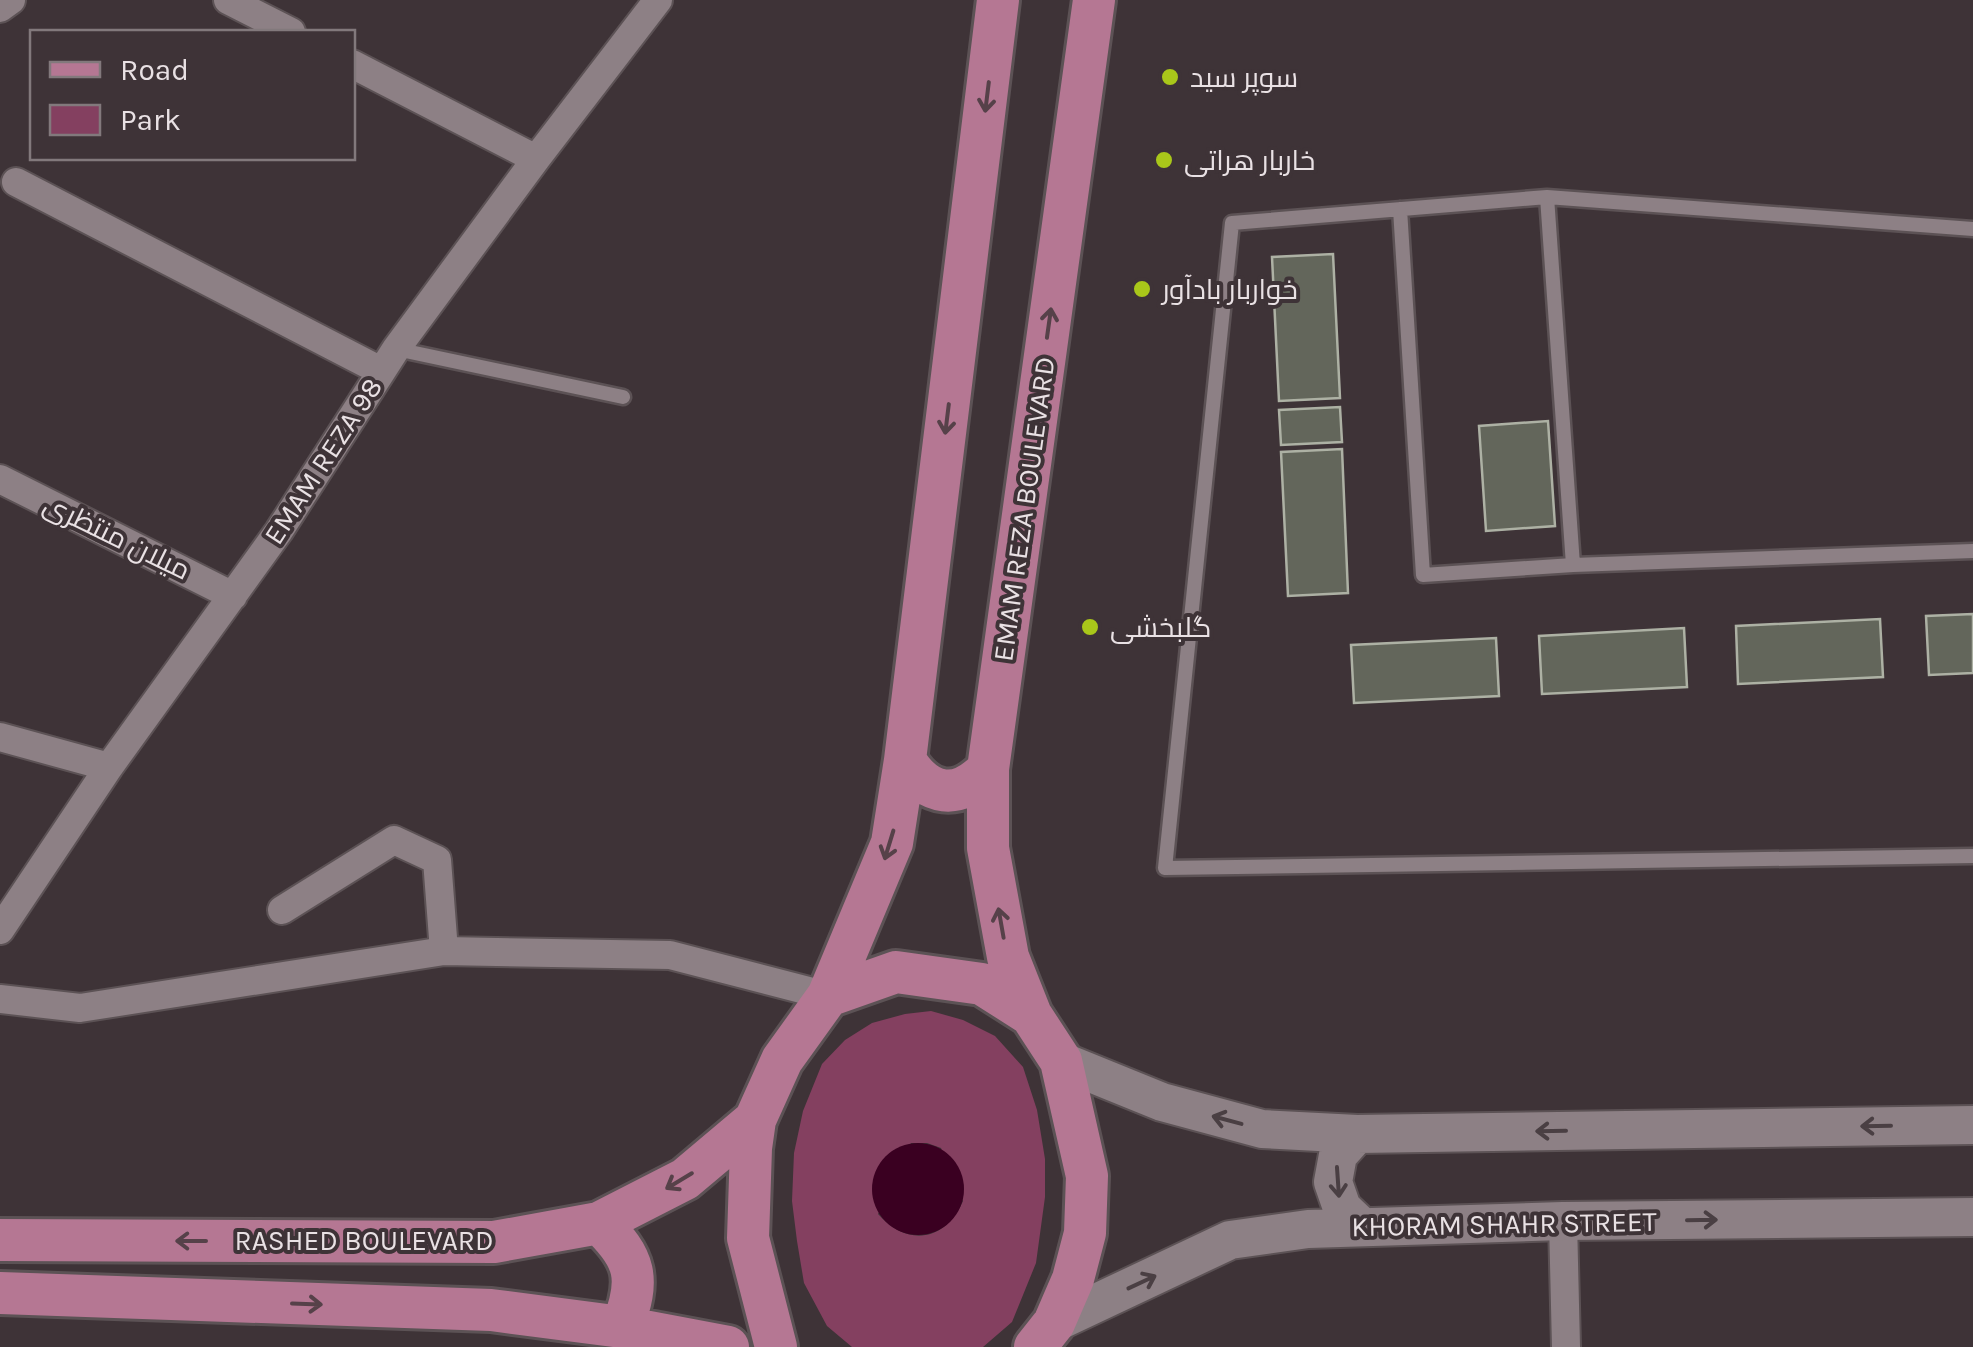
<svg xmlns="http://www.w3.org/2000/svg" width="1973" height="1347" viewBox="0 0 1973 1347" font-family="Karla,Cairo,sans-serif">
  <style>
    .green { fill: #844060; fill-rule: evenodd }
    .water { fill: #3a0021 }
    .building { fill: #63665b; stroke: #adb1a4; stroke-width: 2.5 }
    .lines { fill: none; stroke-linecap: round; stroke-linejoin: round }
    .service-casing { stroke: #5c5255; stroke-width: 19 }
    .minor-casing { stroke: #5c5255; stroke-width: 32 }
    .secondary-casing { stroke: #5c5255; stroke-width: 42 }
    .primary-casing { stroke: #5c5255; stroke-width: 48 }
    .service { stroke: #8d8085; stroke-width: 14 }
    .minor { stroke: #8d8085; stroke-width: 28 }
    .secondary { stroke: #8d8085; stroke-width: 38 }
    .primary { stroke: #b57793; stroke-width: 42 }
    .oneway { stroke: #564149 }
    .oneway2 { stroke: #4a3f43 }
    .poi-dot { fill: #a9c71a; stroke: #3e3337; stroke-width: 4 }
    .labels { text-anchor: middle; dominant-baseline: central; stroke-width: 8; stroke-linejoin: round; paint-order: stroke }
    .poi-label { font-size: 28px; fill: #e9e1e4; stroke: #3e3337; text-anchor: start }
    .street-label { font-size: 28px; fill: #e9e1e4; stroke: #3e3337 }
  </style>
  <rect width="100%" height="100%" fill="#3e3337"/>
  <!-- green -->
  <path class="green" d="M931,1011L963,1020L995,1036L1023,1067L1037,1110L1045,1159V1197L1036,1263L1012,1322L983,1347H852L827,1326L804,1283L797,1241L792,1201L794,1153L803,1111L822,1064L845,1040L872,1023L905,1014ZM911,1143H927L941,1148L963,1201C945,1242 907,1247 878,1214Z"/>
  <!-- water -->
  <path class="water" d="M872 1189a46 46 0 1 1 92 0a46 46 0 1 1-92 0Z"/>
  <!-- building -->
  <path class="building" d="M1333,254L1340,398L1279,401L1272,257Z
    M1340,407L1342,442L1281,445L1279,410Z
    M1548,421L1555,526L1486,531L1479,426Z
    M1342,449L1348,593L1288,596L1281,452Z
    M1973,614V673L1929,675L1926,616Z
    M1880,619L1883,677L1738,684L1736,626Z
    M1684,628L1687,687L1542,694L1539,636Z
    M1496,638L1499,696L1354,703L1351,645Z"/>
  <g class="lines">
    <defs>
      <path id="service" d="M1547,197L1232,223L1165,868L1973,856
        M1400,209L1423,575L1573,565
        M1973,229L1547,197L1573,565L1973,551
        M396,349L623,397"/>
      <path id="minor" d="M228,0L291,32
        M0,8L11,0
        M352,64L536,159
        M16,182L381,371
        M0,479L233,596
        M0,737L109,767
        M282,910L394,840L437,860L444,951
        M0,930L109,767L279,531L396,349L536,159L658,0
        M0,999L80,1008L444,951L670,955L828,996
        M1563,1221L1566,1347"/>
      <path id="secondary" d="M1061,1061L1162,1102L1262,1129L1357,1134L1973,1125
        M1357,1134L1338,1155L1333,1182L1342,1208L1362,1227
        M1054,1323L1230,1240L1308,1229L1563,1221L1973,1217"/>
      <path id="primary" d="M905,760C928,797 958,801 988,769
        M828,996L892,843L905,760L998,0
        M1031,1015L1008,957L988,848V769L1094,0
        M599,1223C636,1258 641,1279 622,1327
        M0,1240L494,1242L599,1223L685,1179L755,1120
        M0,1293L491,1310L622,1327L728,1347
        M776,1347L748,1238L751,1148L755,1120L782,1060L828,996L896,972L982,984L1031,1015L1061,1061L1087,1176L1085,1233L1073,1279L1054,1323L1035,1347"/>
    </defs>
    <!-- service casing -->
    <use href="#service" class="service-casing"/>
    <!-- minor casing -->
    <use href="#minor" class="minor-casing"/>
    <!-- secondary casing -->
    <use href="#secondary" class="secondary-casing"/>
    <!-- primary casing -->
    <use href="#primary" class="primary-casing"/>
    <!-- service -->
    <use href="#service" class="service"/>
    <!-- minor -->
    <use href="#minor" class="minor"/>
    <!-- secondary -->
    <use href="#secondary" class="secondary"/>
    <!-- primary -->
    <use href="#primary" class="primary"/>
  </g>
  <!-- one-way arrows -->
  <defs><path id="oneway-shaft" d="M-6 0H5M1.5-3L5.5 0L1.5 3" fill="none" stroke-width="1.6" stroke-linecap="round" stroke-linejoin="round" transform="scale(2.5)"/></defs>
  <g class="oneway">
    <use href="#oneway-shaft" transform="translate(987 97) rotate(97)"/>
    <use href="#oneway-shaft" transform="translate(1049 323) rotate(-82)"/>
    <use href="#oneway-shaft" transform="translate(947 419) rotate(97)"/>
    <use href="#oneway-shaft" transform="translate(889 845) rotate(107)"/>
    <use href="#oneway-shaft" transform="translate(1001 923) rotate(-100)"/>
    <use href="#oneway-shaft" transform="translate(679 1181) rotate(149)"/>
    <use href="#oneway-shaft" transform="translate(191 1241) rotate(-180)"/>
    <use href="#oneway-shaft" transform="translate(307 1304) rotate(2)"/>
  </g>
  <g class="oneway2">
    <use href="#oneway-shaft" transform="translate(1227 1120) rotate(-165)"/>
    <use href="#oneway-shaft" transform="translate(1876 1126) rotate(179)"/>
    <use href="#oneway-shaft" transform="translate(1551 1131) rotate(179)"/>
    <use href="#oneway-shaft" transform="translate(1338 1182) rotate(86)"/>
    <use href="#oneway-shaft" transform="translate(1702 1220) rotate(-1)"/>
    <use href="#oneway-shaft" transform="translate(1142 1282) rotate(-25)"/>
  </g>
  <!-- markers -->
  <g class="poi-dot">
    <circle cx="1170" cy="77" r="10"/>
    <circle cx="1164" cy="160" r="10"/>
    <circle cx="1142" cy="289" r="10"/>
    <circle cx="1090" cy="627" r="10"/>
  </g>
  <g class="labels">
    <!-- poi labels -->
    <g class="poi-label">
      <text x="1190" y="77">سوپر سید</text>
      <text x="1184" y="160">خاربار هراتی</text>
      <text x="1162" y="289">خواربار بادآور</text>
      <text x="1110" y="627">گلبخشی</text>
    </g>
    <!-- street labels -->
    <g class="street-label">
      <text transform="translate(323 461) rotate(-57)">EMAM REZA 98</text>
      <text transform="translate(1024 509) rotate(-82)">EMAM REZA BOULEVARD</text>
      <text transform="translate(117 537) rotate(26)">میلان منتظری</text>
      <text transform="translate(1504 1224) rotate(-1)">KHORAM SHAHR STREET</text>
      <text x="364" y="1240">RASHED BOULEVARD</text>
    </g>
  </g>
  <!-- legend -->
  <rect x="30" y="30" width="325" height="130" fill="#3e3337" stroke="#82797c" stroke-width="2.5"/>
  <rect x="50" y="62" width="50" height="15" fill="#b57793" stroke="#82797c" stroke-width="2.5"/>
  <text x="120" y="80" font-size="30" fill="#e9e1e4">Road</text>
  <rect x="50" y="105" width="50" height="30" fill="#844060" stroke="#82797c" stroke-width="2.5"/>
  <text x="120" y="130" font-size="30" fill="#e9e1e4">Park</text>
</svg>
